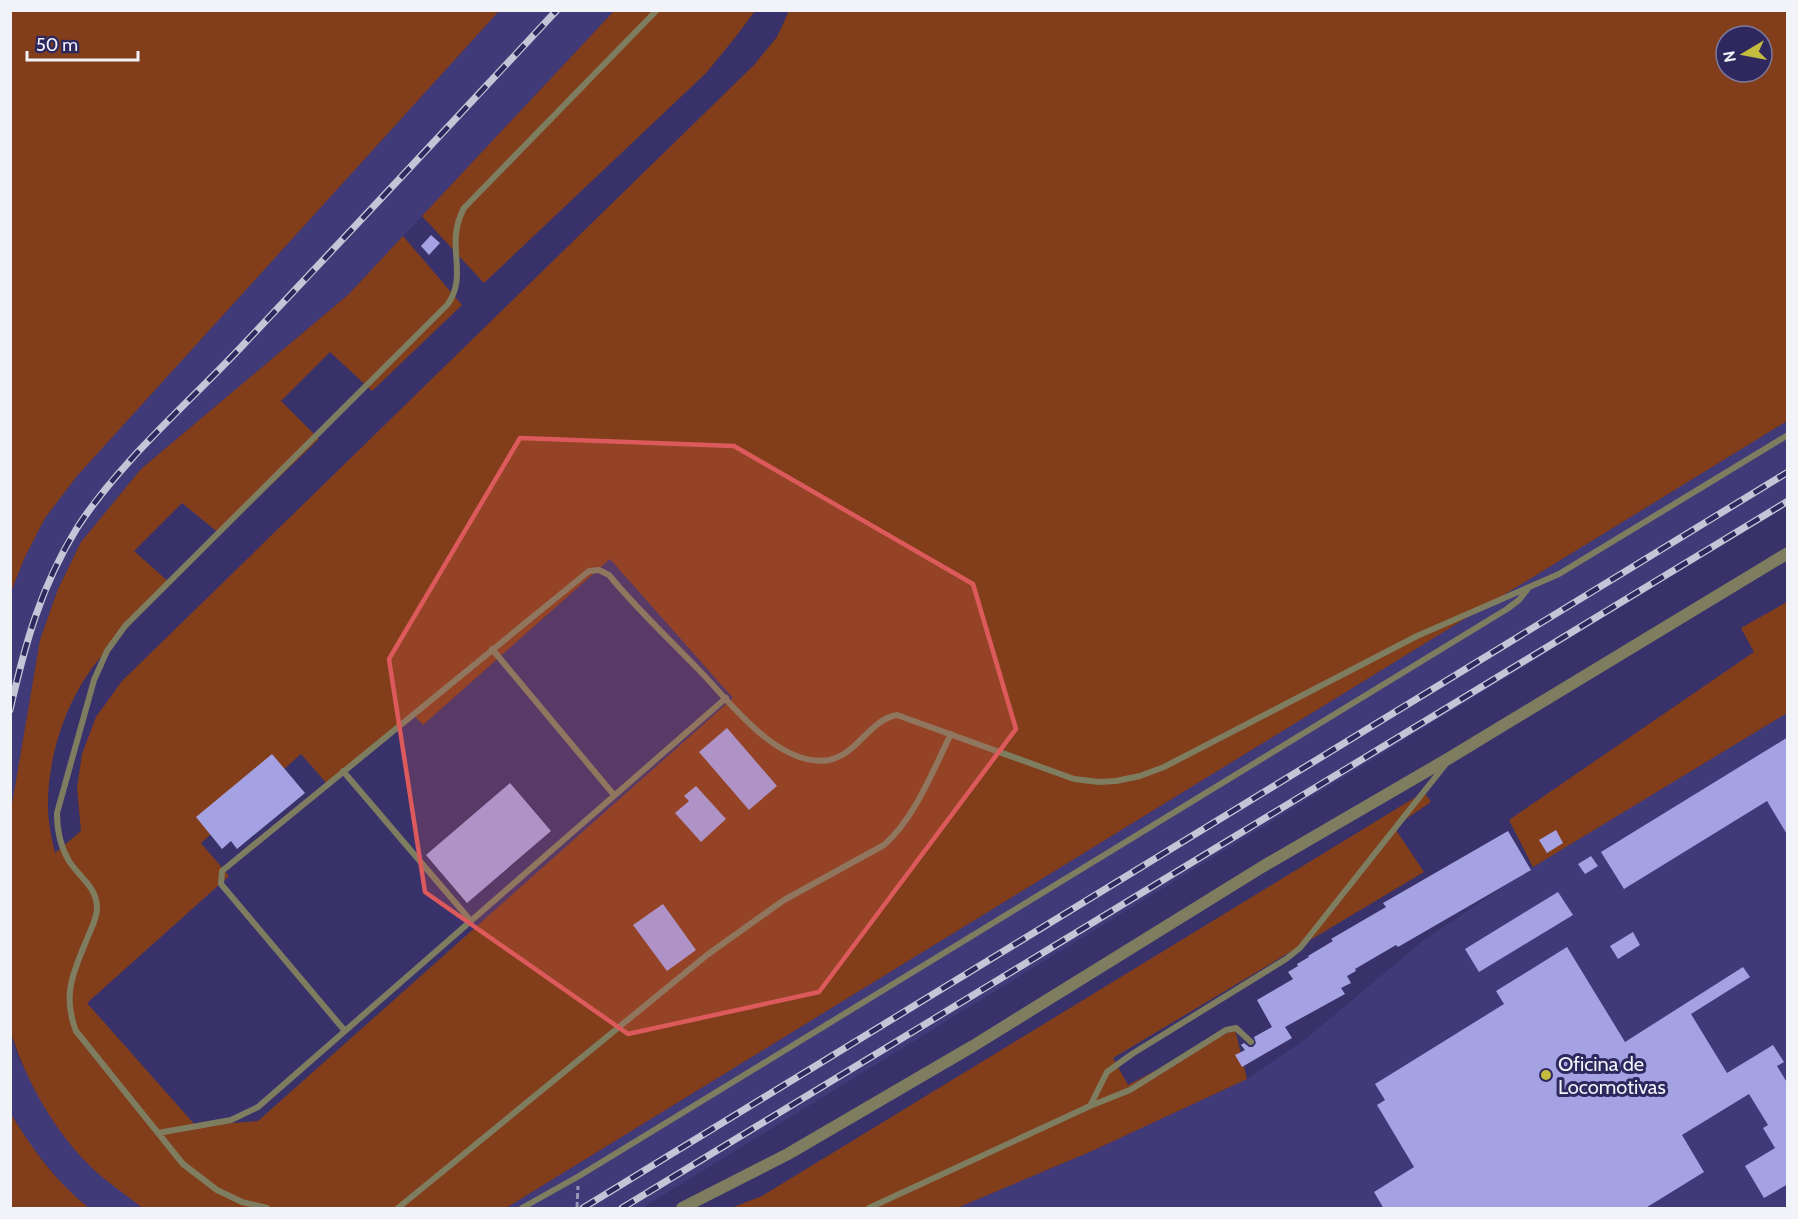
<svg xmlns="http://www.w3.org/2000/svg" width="1798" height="1219" viewBox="0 0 1798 1219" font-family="Cabin,sans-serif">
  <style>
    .built { fill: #413a79 }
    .green { fill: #823e1b; fill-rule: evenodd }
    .building { fill: #a4a2e3 }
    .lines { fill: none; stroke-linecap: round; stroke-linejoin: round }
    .path { stroke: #9995b4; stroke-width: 3; stroke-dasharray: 6 3; stroke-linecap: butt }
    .service { stroke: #7e7d60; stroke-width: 6 }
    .tertiary { stroke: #7e7d60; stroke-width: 12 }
    .rail-casing { stroke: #c6c5d7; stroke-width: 7 }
    .rail { stroke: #2f285e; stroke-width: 4.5; stroke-dasharray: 14; stroke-linecap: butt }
    .marked { fill: #dd5a5c; fill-opacity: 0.2; stroke: #dd5a5c; stroke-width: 4.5; stroke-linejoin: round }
    .poi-dot { fill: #c4bc3e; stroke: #2f285e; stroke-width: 2 }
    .labels { text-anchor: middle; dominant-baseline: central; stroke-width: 6; stroke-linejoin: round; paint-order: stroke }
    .poi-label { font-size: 20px; fill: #f2f2f9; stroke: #2f285e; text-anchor: start }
  </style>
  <rect width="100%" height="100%" fill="#39326a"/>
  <!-- built -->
  <path class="built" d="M499,11H614L349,294L141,469L81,542L58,589L40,640L11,810V592L24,559L45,518L77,476Z
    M1787,421V505L642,1208H506Z
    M1787,713V1208H957L1092,1151L1247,1079L1307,1038L1424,940L1533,867Z
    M10,1033L20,1062L140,1206L145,1208H89L71,1194L28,1142L11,1112Z"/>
  <!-- green -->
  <path class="green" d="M11,10L499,11L77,476L45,518L24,559L11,592Z
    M614,11H755L734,39L706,73L484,283L422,216Z
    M789,11H1787V421L506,1208H145L140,1206C125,1194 107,1182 92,1168C55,1132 27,1083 11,1033V810L40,640L58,589L81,542L141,469L349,294L403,236L462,305L372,391L330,352L281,401L319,439L220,534L182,503L134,551L171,584C147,608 122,632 100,658C67,697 47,756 48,808C48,822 52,840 55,853L81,831L77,788L82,754L96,717L122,681L754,65L777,37ZM1726,36H1762V72H1726ZM610,559L733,698L258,1121L196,1126L87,1003L229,876L201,843L301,754L329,786L412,713L423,725Z
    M1787,602V713L1533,867L1509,820L1754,652L1741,628Z
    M1424,792L1431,802L1394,827L1424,872L1113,1058L1128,1085L1235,1029L1247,1079L1092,1151L957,1208H731L762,1196Z
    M10,1112C31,1148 56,1182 89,1208H11Z"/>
  <!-- building -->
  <path class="building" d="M431,235L440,243L429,255L421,246Z
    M727,728L777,786L749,810L699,752Z
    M1788,737V836L1767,801L1624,889L1601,852Z
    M272,754L305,793L237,849L231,841L222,849L196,817Z
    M510,783L551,831L467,903L426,855Z
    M696,786L726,819L701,842L675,813L689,801L684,796Z
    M1556,830L1563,843L1547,853L1539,840Z
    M1508,831L1531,870L1398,947L1396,945L1355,969L1356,971L1347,976L1351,983L1341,988L1345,994L1285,1027L1292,1038L1242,1067L1235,1055L1245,1050L1241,1045L1244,1043L1249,1047H1253L1256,1043L1254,1037L1272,1027L1257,1000L1293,979L1288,972L1298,966L1297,964L1309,957L1308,956L1333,941L1331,939L1386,907L1383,903Z
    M1591,856L1598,866L1585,874L1578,864Z
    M1558,892L1573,915L1479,972L1465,949Z
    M663,904L696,950L667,971L633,925Z
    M1633,932L1640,945L1618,959L1610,946Z
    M1567,947L1625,1042L1743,967L1750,977L1691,1014L1727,1073L1773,1045L1784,1062L1777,1066L1788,1084V1184L1764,1198L1745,1166L1775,1148L1763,1128L1768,1125L1749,1094L1682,1135L1704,1172L1644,1209H1384L1374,1192L1414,1167L1377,1105L1385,1100L1375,1084L1504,1004L1496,991Z"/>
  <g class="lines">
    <!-- path -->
    <path class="path" d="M577,1208L578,1186"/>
    <!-- service -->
    <path class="service" d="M492,649L614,795
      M343,771L471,921
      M345,1031L221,884L222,871L589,571L599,570L609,575C635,607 666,636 695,666C718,689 739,717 766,738C783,751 807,764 829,760C858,754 869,720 897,715L1074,779L1099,782L1116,781L1140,776L1164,767L1417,636L1559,574L1788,435
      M1090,1106L1107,1072L1132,1054L1286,959L1300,948L1445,765
      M158,1133L231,1120L258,1107L726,698
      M267,1208L242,1202L217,1190L183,1164L76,1031C61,993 75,969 89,934C93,925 97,917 97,908C97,887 79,877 69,861C60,846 57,830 57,813L94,680L107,651L125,626L448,304C469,273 444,245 464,208L657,10
      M398,1208L707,955L784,900L884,845C915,818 933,770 951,734
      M522,1208L579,1176L1507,609L1519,600L1527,590
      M869,1208L1090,1106L1130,1090L1226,1030L1236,1028L1251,1042"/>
    <!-- tertiary -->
    <path class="tertiary" d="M682,1208L788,1154L973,1046L1262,867L1451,757L1788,553"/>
    <defs>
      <path id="rail" d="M10,710C25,644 41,586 77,528C121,460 189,403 244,344C349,233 453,122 557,10
        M583,1208L1788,472
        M622,1208L1788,501"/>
    </defs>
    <!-- rail casing -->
    <use href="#rail" class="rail-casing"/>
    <!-- rail -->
    <use href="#rail" class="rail"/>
  </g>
  <!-- marked area -->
  <path class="marked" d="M520,438L734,446L973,584L1016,729L819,992L628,1034L425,892L389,659Z"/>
  <!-- markers -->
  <circle class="poi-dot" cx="1546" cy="1075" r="6"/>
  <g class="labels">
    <!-- poi labels -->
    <g class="poi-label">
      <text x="1558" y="1064">Oficina de<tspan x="1558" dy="23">Locomotivas</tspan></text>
    </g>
  </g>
  <!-- border -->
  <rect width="1798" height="1219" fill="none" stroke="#f2f2f9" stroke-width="24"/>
  <!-- north arrow -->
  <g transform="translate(1744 54) rotate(260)"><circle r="28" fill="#2f285e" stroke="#7d799c" stroke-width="1.5"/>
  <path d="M0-4.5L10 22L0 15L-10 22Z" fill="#c4bc3e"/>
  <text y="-9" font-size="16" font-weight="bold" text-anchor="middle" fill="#f2f2f9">N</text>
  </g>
  <!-- scale -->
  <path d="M27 51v9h111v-9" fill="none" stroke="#f2f2f9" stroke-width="3"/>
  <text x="36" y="51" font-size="18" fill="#f2f2f9" stroke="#2f285e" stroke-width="4.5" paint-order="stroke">50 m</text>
</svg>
